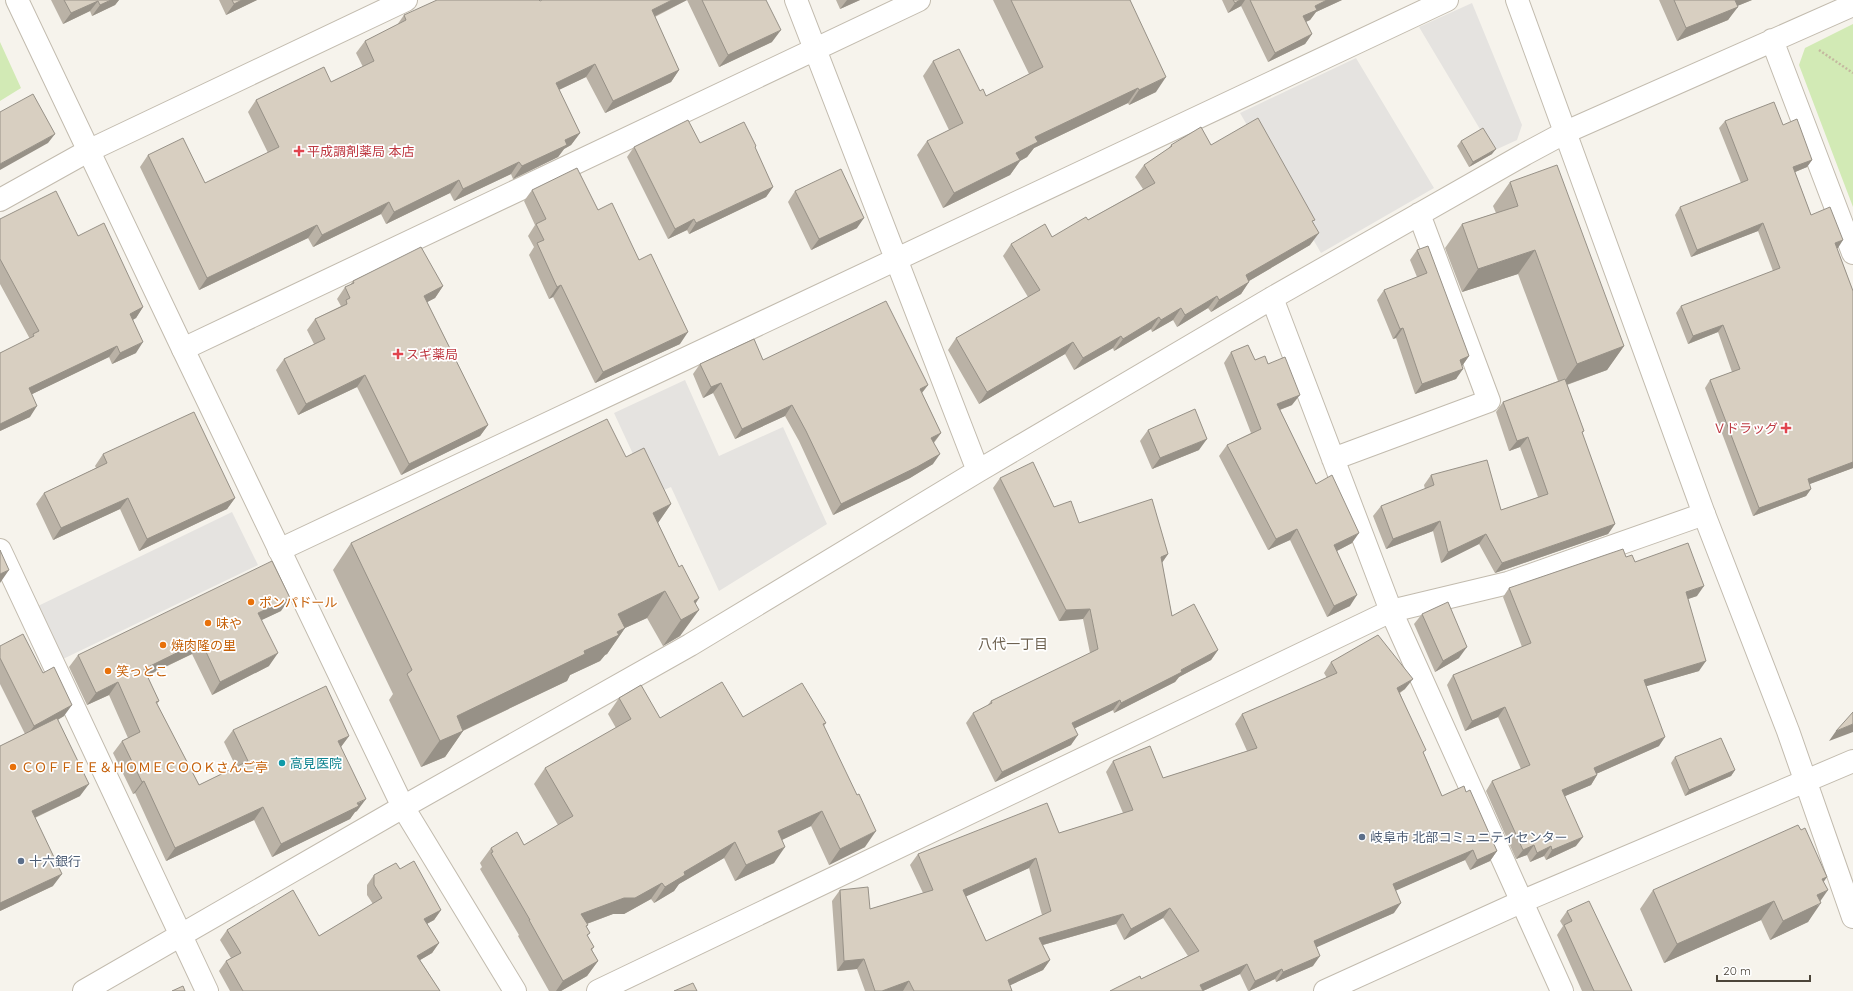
<svg xmlns="http://www.w3.org/2000/svg" width="1853" height="991" viewBox="0 0 1853 991" font-family="Quicksand,'Noto Sans JP',sans-serif">
  <style>
    .green { fill: #d2eab5 }
    .parking { fill: #e5e3e0 }
    .lines { fill: none; stroke-linecap: round; stroke-linejoin: round }
    .minor-casing { stroke: #c2bbae; stroke-width: 24 }
    .tertiary-casing { stroke: #c2bbae; stroke-width: 24 }
    .path { stroke: #c4b79f; stroke-width: 2.5; stroke-dasharray: 2 2; stroke-linecap: butt }
    .minor { stroke: #fff; stroke-width: 22 }
    .tertiary { stroke: #fff; stroke-width: 22 }
    .wall { fill: #bab2a6; fill-rule: evenodd }
    .shaded-wall { fill: #979187 }
    .building { fill: #d8cfc1; stroke: #979187; fill-rule: evenodd }
    .health-dot { fill: #e0444e; stroke: #fff; stroke-width: 1.5 }
    .food-dot { fill: #e8710a; stroke: #fff; stroke-width: 1.5 }
    .culture-dot { fill: #0f9aa8; stroke: #fff; stroke-width: 1.5 }
    .service-dot { fill: #5c6f8a; stroke: #fff; stroke-width: 1.5 }
    .labels { text-anchor: middle; dominant-baseline: central; stroke-width: 3.5; stroke-linejoin: round; paint-order: stroke }
    .health-label { font-size: 13px; fill: #be3a42; stroke: #fff; text-anchor: start }
    .food-label { font-size: 13px; fill: #c56008; stroke: #fff; text-anchor: start }
    .culture-label { font-size: 13px; fill: #0d838f; stroke: #fff; text-anchor: start }
    .service-label { font-size: 13px; fill: #4e5e75; stroke: #fff; text-anchor: start }
    .neighbourhood-label { font-size: 14px; fill: #6e6250; stroke: #fff }
  </style>
  <rect width="100%" height="100%" fill="#f6f3ec"/>
  <!-- green -->
  <path class="green" d="M1853,24V207L1799,65L1805,48Z
    M0,42L21,88L0,101Z"/>
  <!-- parking -->
  <path class="parking" d="M1472,3L1522,125L1517,140L1493,151L1419,27Z
    M1356,58L1434,188L1321,253L1240,113Z
    M685,380L719,456L783,427L827,524L719,591L671,487L652,495L614,413Z
    M232,512L258,565L63,659L38,606Z"/>
  <g class="lines">
    <defs>
      <path id="minor" d="M796,0L978,471
        M1772,40L1853,253
        M0,200L88,151L406,0
        M1272,298L1391,611L1562,991
        M183,349L919,0
        M1333,459L1489,401L1419,214
        M0,550L207,991
        M279,550L1447,0
        M84,991L403,807L690,645L978,471L1272,298L1525,154L1566,132L1853,5
        M598,991L1391,611L1508,583L1704,514"/>
      <path id="tertiary" d="M17,0L183,349L403,807L515,991
        M1517,0L1704,514L1788,731L1853,917
        M1325,991L1523,901L1853,761"/>
    </defs>
    <!-- minor casing -->
    <use href="#minor" class="minor-casing"/>
    <!-- tertiary casing -->
    <use href="#tertiary" class="tertiary-casing"/>
    <!-- path -->
    <path class="path" d="M1819,50L1853,73"/>
    <!-- minor -->
    <use href="#minor" class="minor"/>
    <!-- tertiary -->
    <use href="#tertiary" class="tertiary"/>
  </g>
  <!-- wall -->
  <path class="wall" d="M51,0H119L115,5L92,16L90,11L63,24Z
    M219,0H257L226,15Z
    M542,0H766L772,42L719,67L687,0L655,17L679,70L671,82L605,113L586,77L559,90L580,133L571,145L564,149L558,157L513,179L511,174L454,201L450,193L386,224L381,214L313,247L308,238L199,290L140,167L148,155L205,183L268,153L248,112L256,100L331,82L363,67L356,53L365,41L397,25L404,15L540,1Z
    M836,0H860L840,9Z
    M993,0H1130L1156,92L1129,105L1128,103L1034,148L1027,157L1020,161L1010,175L943,208L917,155L927,141L949,130L923,76L933,61L980,91L986,96L1029,74Z
    M1222,0H1342L1316,12L1310,20L1306,22L1312,34L1305,44L1268,62L1241,6L1228,13Z
    M1659,0H1752L1737,6L1728,20L1677,41Z
    M1725,121L1783,125L1812,160L1807,167L1795,172L1811,215L1838,248H1837L1853,291V468L1809,484L1811,489L1806,496L1753,516L1705,388L1710,380L1732,372L1718,332L1688,344L1676,313L1681,306L1773,271L1758,231L1691,257L1675,215L1680,207L1741,183L1719,128Z
    M1461,141L1492,154L1469,167L1457,146Z
    M700,143L756,146L755,148L773,187L766,197L689,234L687,230L668,239L627,157L634,147Z
    M1171,145H1211L1313,223L1310,245L1249,281L1241,294L1211,312L1208,308L1177,327L1173,320L1152,332L1151,329L1114,351L1113,348L1074,370L1065,354L979,404L948,350L956,338L1028,297L1003,256L1011,244L1052,237L1088,220L1143,189L1135,177L1144,165L1168,149Z
    M1510,182L1624,346L1607,370L1567,385L1584,431L1582,433L1615,524L1608,534L1495,573L1479,544L1441,563L1433,531L1386,549L1373,516L1381,506L1425,489L1424,485L1431,475L1501,510L1538,497L1520,447L1509,451L1496,412L1503,402L1558,381L1518,274L1462,292L1445,248L1462,224L1496,213L1493,206Z
    M532,190L598,210L639,260L680,344L595,383L553,297L549,299L529,255L534,247L528,236L535,225L524,201Z
    M795,191L857,228L811,250L788,202Z
    M0,219L78,236L143,307L136,318L133,320L136,353L112,364L109,357L32,394L30,417L0,431V353L30,339L0,284Z
    M1417,250L1469,356L1462,366L1456,379L1415,394L1396,338L1393,339L1377,300L1384,290L1417,277L1410,260Z
    M353,281L443,286L435,298L427,302L488,425L480,436L401,475L357,387L298,415L276,370L284,359L314,344L307,330L315,319L341,306L337,299L345,287L350,285Z
    M1231,352L1268,364L1292,405L1280,410L1316,484L1352,543L1337,551L1350,606L1327,617L1290,540L1268,550L1219,456L1227,445L1251,433L1224,363Z
    M763,360L928,385L922,393L941,433L934,443L933,464L910,478L833,515L799,441L785,416L735,439L713,393L703,398L693,374L700,364Z
    M1148,430L1199,450L1152,469L1140,441Z
    M103,454L235,498L227,509L139,551L120,509L53,540L36,504L44,493L96,468L95,466Z
    M626,457L671,504L658,523L679,567L699,598L696,603L680,636L663,646L647,618L625,628L607,654L605,655L600,661L570,675L567,681L463,731L445,757L421,767L389,700L393,694L333,570L351,543Z
    M1000,478L1054,507L1079,523L1168,554L1162,563L1172,616L1218,650L1211,660L1179,677L1175,682L1114,713L1113,710L1075,728L1071,745L995,782L966,723L973,713L987,706L991,701L1090,653L1083,619L1059,621L993,488Z
    M1635,562L1697,596L1688,599L1699,671L1646,686L1659,746L1596,774L1597,775L1591,785L1565,796L1576,846L1546,860L1544,856L1530,862L1527,855L1516,859L1486,791L1492,781L1521,769L1498,717L1465,731L1447,685L1453,675L1522,647L1503,597L1509,588Z
    M281,611L261,620L269,666L212,695L192,654L147,676L159,701L157,704L199,785L236,767L224,742L233,730L349,736L341,747L357,811L355,812L350,819L272,857L254,820L166,861L135,793L133,794L113,753L122,741L128,738L109,695L87,705L69,667L78,655Z
    M1422,614L1459,658L1435,672L1414,624Z
    M0,646L64,716L58,720L80,796L35,818L53,886L0,911V746L25,734L0,684Z
    M1331,662L1405,689L1400,693L1424,754L1442,796L1497,851L1490,861L1470,870L1465,860L1396,890L1394,913L1316,947L1313,966L1276,982L1275,979L1249,991H1248L1240,974L1203,991L1141,979L1188,956L1163,918L1124,940L1116,924L1043,945L1050,960L1043,970L1010,985L1012,991H865L857,969L837,971L832,901L840,890L870,909L923,893L910,865L918,854L1059,833L1123,813L1106,772L1113,761L1163,778L1247,751L1235,724L1242,714L1327,678L1324,673ZM1029,868L1042,915L986,941L966,896Z
    M619,698L660,718L743,717L826,723L824,726L865,847L829,865L811,826L782,840L774,863L735,881L724,858L679,884L674,891L654,903L651,899L624,914H613L587,924L588,925L586,927L590,933L587,936L594,947L592,950L598,961L587,976L561,991H549L518,936L519,935L480,869L482,867L480,863L491,848L524,845L558,825L534,784L545,768L616,728L608,714Z
    M1675,757L1735,770L1731,776L1685,796L1671,763Z
    M400,869L441,910L434,920L427,924L439,943L432,953L420,960L440,991H230L219,971L226,961L231,958L220,940L227,930L319,936L373,904L367,895V885L374,875Z
    M1824,882L1820,901L1808,922L1770,940L1761,920L1664,963L1640,909L1653,890Z
    M1567,911L1632,991H1582L1557,935L1563,926L1560,921Z"/>
  <!-- shaded-wall -->
  <path class="shaded-wall" d="M111,0H119L115,5L92,16L100,5Z
    M242,0H257L226,15L234,4Z
    M672,0H687L643,22L652,10Z
    M847,0H860L840,9Z
    M1240,0H1245L1241,6L1228,13L1235,3Z
    M1327,0H1342L1316,12L1310,20L1296,26L1303,16L1315,6Z
    M1733,0H1752L1725,11Z
    M98,1L90,11L63,24L71,13Z
    M1738,7L1728,20L1677,41L1686,28Z
    M781,30L772,42L719,67L728,55Z
    M1312,34L1305,44L1268,62L1275,53Z
    M595,64L586,77L548,95L556,83Z
    M679,70L671,82L605,113L613,101Z
    M1166,77L1156,92L1129,105L1139,90Z
    M1138,88L1128,103L1034,148L1027,157L1020,161L1010,175L943,208L954,193L1016,153L1035,137Z
    M580,133L571,145L564,149L558,157L513,179L522,166L565,140Z
    M55,134L48,143L0,170V164Z
    M1496,149L1492,154L1469,167L1473,162Z
    M1812,160L1807,167L1788,175L1793,167Z
    M519,162L511,174L454,201L463,189Z
    M459,180L450,193L386,224L394,212Z
    M773,187L766,197L689,234L696,223Z
    M389,202L381,214L313,247L322,235Z
    M864,218L857,228L811,250L819,239Z
    M694,219L687,230L668,239L675,229Z
    M1763,223L1758,231L1691,257L1697,250Z
    M317,225L308,238L199,290L207,278Z
    M1319,233L1310,245L1237,288L1246,275Z
    M1843,240L1838,248L1830,251L1835,243Z
    M1535,250L1518,274L1462,292L1478,269Z
    M1249,282L1241,294L1211,312L1219,300Z
    M561,285L553,297L549,299L557,287Z
    M443,286L435,298L416,308L424,296Z
    M1217,296L1208,308L1177,327L1185,315Z
    M143,307L136,318L122,325L130,314Z
    M1181,308L1173,320L1152,332L1161,320Z
    M1159,317L1151,329L1114,351L1123,339Z
    M1723,325L1718,332L1688,344L1693,336Z
    M1403,328L1396,338L1393,339L1400,329Z
    M688,332L680,344L595,383L603,372Z
    M1121,336L1113,348L1074,370L1083,358Z
    M143,342L136,353L112,364L120,353Z
    M1073,342L1065,354L979,404L987,392Z
    M117,346L109,357L22,399L29,388Z
    M1624,346L1607,370L1560,387L1577,364Z
    M1469,356L1462,366L1460,360Z
    M1463,369L1456,379L1415,394L1422,384Z
    M365,375L357,387L298,415L306,404Z
    M721,383L713,393L703,398L711,387Z
    M928,385L920,395V389Z
    M1300,395L1292,405L1269,414L1277,404Z
    M792,405L785,416L735,439L742,429Z
    M37,406L30,417L0,431V424Z
    M488,425L480,436L401,475L409,464Z
    M941,433L933,443L931,438Z
    M1528,437L1520,447L1509,451L1517,441Z
    M1207,439L1199,450L1152,469L1160,458Z
    M940,454L933,464L910,478L833,515L841,504Z
    M1853,462V468L1802,487L1808,479Z
    M1811,489L1806,496L1753,516L1759,508Z
    M128,498L120,509L53,540L61,528Z
    M235,498L227,509L139,551L147,539Z
    M671,504L653,530V513Z
    M1440,521L1433,531L1386,549L1393,539Z
    M1615,524L1608,534L1495,573L1502,563Z
    M1297,529L1290,540L1268,550L1276,539Z
    M1359,533L1352,543L1327,556L1334,545Z
    M1486,534L1479,544L1441,563L1448,552Z
    M1168,554L1161,564V557Z
    M9,570L0,583V574Z
    M1704,586L1697,596L1679,602L1686,592Z
    M665,591L647,618L625,628L607,654L605,655L600,661L570,675L567,681L462,731H463L445,757L421,767L457,716L584,651L618,614Z
    M1357,595L1350,606L1327,617L1334,606Z
    M290,598L281,611L249,626L258,613Z
    M699,598L686,617L699,610L680,636L663,646L694,601Z
    M1090,609L1083,619L1059,621L1066,610Z
    M201,641L192,654L135,681L144,669Z
    M1467,647L1459,658L1435,672L1443,661Z
    M1218,650L1211,660L1179,677L1175,682L1114,713L1121,703Z
    M278,653L269,666L212,695L220,682Z
    M1706,661L1699,671L1637,689L1644,680Z
    M1413,679L1405,689L1390,698L1397,688Z
    M118,682L109,695L87,705L96,693Z
    M1120,700L1113,710L1065,733L1072,723Z
    M72,705L64,716L26,737L34,726Z
    M1505,707L1498,717L1465,731L1472,721Z
    M1853,724V732L1829,741L1836,731Z
    M1078,735L1071,745L995,782L1002,772Z
    M349,736L340,748L338,741Z
    M1665,737L1659,746L1587,778L1594,768Z
    M1735,770L1731,776L1685,796L1689,790Z
    M1597,775L1591,785L1556,800L1562,790Z
    M144,781L135,793L133,794L142,782Z
    M89,784L80,796L23,823L32,811Z
    M366,799L357,811L355,812L350,819L272,857L281,844Z
    M263,807L254,820L166,861L175,848Z
    M822,811L811,826L767,847L778,831Z
    M876,831L865,847L829,865L840,849Z
    M1583,837L1576,846L1546,860L1552,850Z
    M735,842L724,858L679,884L674,891L654,903L665,887L684,872Z
    M1534,845L1527,855L1516,859L1523,850Z
    M1551,846L1544,856L1530,862L1537,853Z
    M785,847L774,863L735,881L746,865Z
    M1473,850L1465,860L1386,895L1393,884Z
    M1497,851L1490,861L1470,870L1477,860Z
    M1036,858L1029,868L956,901L963,890Z
    M62,874L53,886L0,911V903Z
    M1827,877L1814,896L1822,879Z
    M662,883L651,899L624,914H613L570,930L581,914Z
    M1828,890L1817,906L1821,903L1808,922L1770,940L1783,921L1817,895Z
    M1774,901L1761,920L1664,963L1677,944Z
    M1401,903L1394,913L1306,952L1314,941Z
    M1170,908L1163,918L1124,940L1131,929Z
    M441,910L434,920L417,929L424,919Z
    M1123,914L1116,924L1032,948L1039,938Z
    M439,943L432,953L410,966L417,956Z
    M1320,956L1313,966L1276,982L1283,972Z
    M864,959L857,969L837,971L844,961Z
    M1050,960L1043,970L1000,990L1008,980Z
    M598,961L587,976L561,991H556L563,981Z
    M1247,964L1240,974L1203,991L1200,985Z
    M1282,969L1275,979L1249,991L1255,981Z
    M909,981L903,991H882Z"/>
  <!-- building -->
  <path class="building" d="M64,0H111L100,5L98,1L71,13Z
    M232,0H242L234,4Z
    M437,0H539L540,1L542,0H672L652,10L679,70L613,101L595,64L556,83L580,133L565,140L567,145L522,166L519,162L463,189L459,180L394,212L389,202L322,235L317,225L207,278L148,155L183,138L205,183L279,147L256,100L324,67L331,82L374,61L365,41L406,20L404,15Z
    M702,0H766L781,30L728,55Z
    M1011,0H1130L1166,77L1139,90L1138,88L1035,137L1038,142L1016,153L1020,160L954,193L927,141L963,123L933,61L959,49L980,91L983,89L986,96L1043,67Z
    M1233,0H1240L1235,3Z
    M1250,0H1327L1315,6L1317,10L1303,16L1312,34L1275,53Z
    M1674,0H1735L1738,7L1686,28Z
    M33,94L55,134L0,164V112Z
    M1774,102L1783,125L1797,119L1812,160L1793,167L1811,215L1830,207L1843,240L1835,243L1853,291V462L1808,479L1811,489L1759,508L1710,380L1740,369L1723,325L1693,336L1681,306L1780,268L1763,223L1697,250L1680,207L1748,180L1725,121Z
    M1258,118L1315,220L1312,221L1319,233L1246,275L1249,282L1219,300L1217,296L1185,315L1181,308L1161,320L1159,317L1123,339L1121,336L1083,358L1073,342L987,392L956,338L1040,290L1011,244L1045,224L1052,237L1086,217L1088,220L1155,183L1144,165L1172,146L1171,145L1201,127L1211,145Z
    M688,120L700,143L744,122L756,146L755,147L773,187L696,223L694,219L675,229L634,147Z
    M1483,128L1496,149L1473,162L1461,141Z
    M1557,165L1624,346L1577,364L1535,250L1478,269L1462,224L1518,206L1510,182Z
    M577,168L598,210L612,203L639,260L651,254L688,332L603,372L561,285L557,287L537,243L544,240L536,224L546,219L532,190Z
    M841,169L864,218L819,239L795,191Z
    M56,191L78,236L104,223L143,307L130,314L143,342L120,353L117,346L29,388L37,406L0,424V353L34,336L33,334L39,331L0,259V219Z
    M1428,246L1469,356L1460,360L1463,369L1422,384L1403,328L1400,329L1384,290L1427,273L1417,250Z
    M421,247L443,286L424,296L488,425L409,464L365,375L306,404L284,359L325,339L315,319L347,304L346,300L350,298L345,287L354,283L353,281Z
    M886,301L928,385L920,389L941,433L931,438L940,454L917,467L841,504L806,431L792,405L742,429L721,383L711,387L700,364L754,339L763,360Z
    M1248,345L1255,360L1265,356L1268,364L1285,357L1300,395L1277,404L1316,484L1332,475L1359,533L1334,545L1357,595L1334,606L1297,529L1276,539L1227,445L1261,429L1231,352Z
    M1565,379L1584,431L1582,432L1615,524L1502,563L1486,534L1448,552L1440,521L1393,539L1381,506L1434,485L1431,475L1487,460L1501,510L1548,494L1528,437L1517,441L1503,402Z
    M1195,409L1207,439L1160,458L1148,430Z
    M194,412L235,498L147,539L128,498L61,528L44,493L107,463L103,454Z
    M607,419L626,457L644,448L671,504L653,513L679,567L682,565L699,598L694,601L699,610L681,620L665,591L618,614L625,628L617,632L619,635L584,651L585,654L457,716L463,731L440,741L407,674L412,670L351,543Z
    M1033,462L1054,507L1071,501L1079,523L1152,499L1168,554L1161,557L1172,616L1194,604L1218,650L1181,670L1182,672L1121,703L1120,700L1072,723L1078,735L1002,772L973,713L992,703L991,701L1098,649L1090,609L1066,610L1000,478Z
    M1688,543L1704,586L1686,592L1706,661L1644,680L1665,737L1594,768L1597,775L1562,790L1583,837L1552,850L1551,846L1537,853L1534,845L1523,850L1492,781L1530,765L1505,707L1472,721L1453,675L1531,643L1509,588L1623,549L1626,557L1632,555L1635,562Z
    M0,550L9,570L0,574Z
    M272,561L290,598L258,613L278,653L220,682L201,641L144,669L159,701L156,702L199,785L248,761L233,730L326,686L349,736L338,741L366,799L357,803L359,806L281,844L263,807L175,848L144,781L142,782L122,741L140,732L118,682L96,693L78,655Z
    M1448,602L1467,647L1443,661L1422,614Z
    M23,634L43,673L54,667L72,705L34,726L0,658V646Z
    M1378,635L1413,679L1397,688L1426,750L1423,752L1442,796L1464,786L1466,792L1470,790L1497,851L1477,860L1473,850L1393,884L1401,903L1314,941L1320,956L1283,972L1282,969L1255,981L1247,964L1200,985L1203,991H1110L1140,976L1141,979L1199,951L1170,908L1131,929L1123,914L1039,938L1050,960L1008,980L1012,991H914L909,981L882,991H875L864,959L844,961L840,890L868,887L870,909L933,890L918,854L1047,803L1059,833L1133,810L1113,761L1150,746L1163,778L1257,748L1242,714L1337,673L1331,662ZM1036,858L1051,911L986,941L963,890Z
    M722,682L743,717L802,683L826,723L823,724L857,795L859,794L876,831L840,849L822,811L778,831L785,847L746,865L735,842L684,872L685,875L665,887L662,883L635,898H624L581,914L588,925L586,926L590,933L587,935L594,947L591,949L598,961L563,981L529,920H530L491,853L493,852L491,848L517,832L524,845L573,816L545,768L631,719L619,698L641,685L660,718Z
    M1853,712V724L1836,731Z
    M57,718L89,784L32,811L62,874L0,903V746Z
    M1721,738L1735,770L1689,790L1675,757Z
    M1798,825L1801,830L1805,828L1827,877L1822,879L1828,890L1817,895L1821,903L1783,921L1774,901L1677,944L1653,890Z
    M414,861L441,910L424,919L439,943L417,956L440,991H243L226,961L241,953L227,930L293,890L319,936L382,898L374,885V875L396,863L400,869Z
    M1589,901L1632,991H1594L1564,925L1572,921L1567,911Z
    M693,983L697,991H674Z
    M183,986L185,991H172Z"/>
  <!-- markers -->
  <g class="health-dot">
    <path d="M297 145h4v4h4v4h-4v4h-4v-4h-4v-4h4z"/>
    <path d="M396 348h4v4h4v4h-4v4h-4v-4h-4v-4h4z"/>
    <path d="M1784 422h4v4h4v4h-4v4h-4v-4h-4v-4h4z"/>
  </g>
  <g class="food-dot">
    <circle cx="251" cy="602" r="4"/>
    <circle cx="208" cy="623" r="4"/>
    <circle cx="163" cy="645" r="4"/>
    <circle cx="108" cy="671" r="4"/>
    <circle cx="13" cy="767" r="4"/>
  </g>
  <circle class="culture-dot" cx="282" cy="763" r="4"/>
  <g class="service-dot">
    <circle cx="1362" cy="837" r="4"/>
    <circle cx="21" cy="861" r="4"/>
  </g>
  <g class="labels">
    <!-- health labels -->
    <g class="health-label">
      <text x="307" y="151">平成調剤薬局 本店</text>
      <text x="406" y="354">スギ薬局</text>
      <text x="1778" y="428" text-anchor="end">Ｖドラッグ</text>
    </g>
    <!-- food labels -->
    <g class="food-label">
      <text x="259" y="602">ポンパドール</text>
      <text x="216" y="623">味や</text>
      <text x="171" y="645">焼肉隆の里</text>
      <text x="116" y="671">笑っとこ</text>
      <text x="21" y="767">ＣＯＦＦＥＥ＆ＨＯＭＥＣＯＯＫさんご亭</text>
    </g>
    <!-- culture labels -->
    <g class="culture-label">
      <text x="290" y="763">高見医院</text>
    </g>
    <!-- service labels -->
    <g class="service-label">
      <text x="1370" y="837">岐阜市 北部コミュニティセンター</text>
      <text x="29" y="861">十六銀行</text>
    </g>
    <!-- neighbourhood labels -->
    <g class="neighbourhood-label">
      <text x="1013" y="644">八代一丁目</text>
    </g>
  </g>
  <!-- scale -->
  <path d="M1717 975v6h93v-6" fill="none" stroke="#4b4439" stroke-width="2"/>
  <text x="1723" y="975" font-size="12" fill="#4b4439" stroke="#ffffff" stroke-width="3" paint-order="stroke">20 m</text>
</svg>
